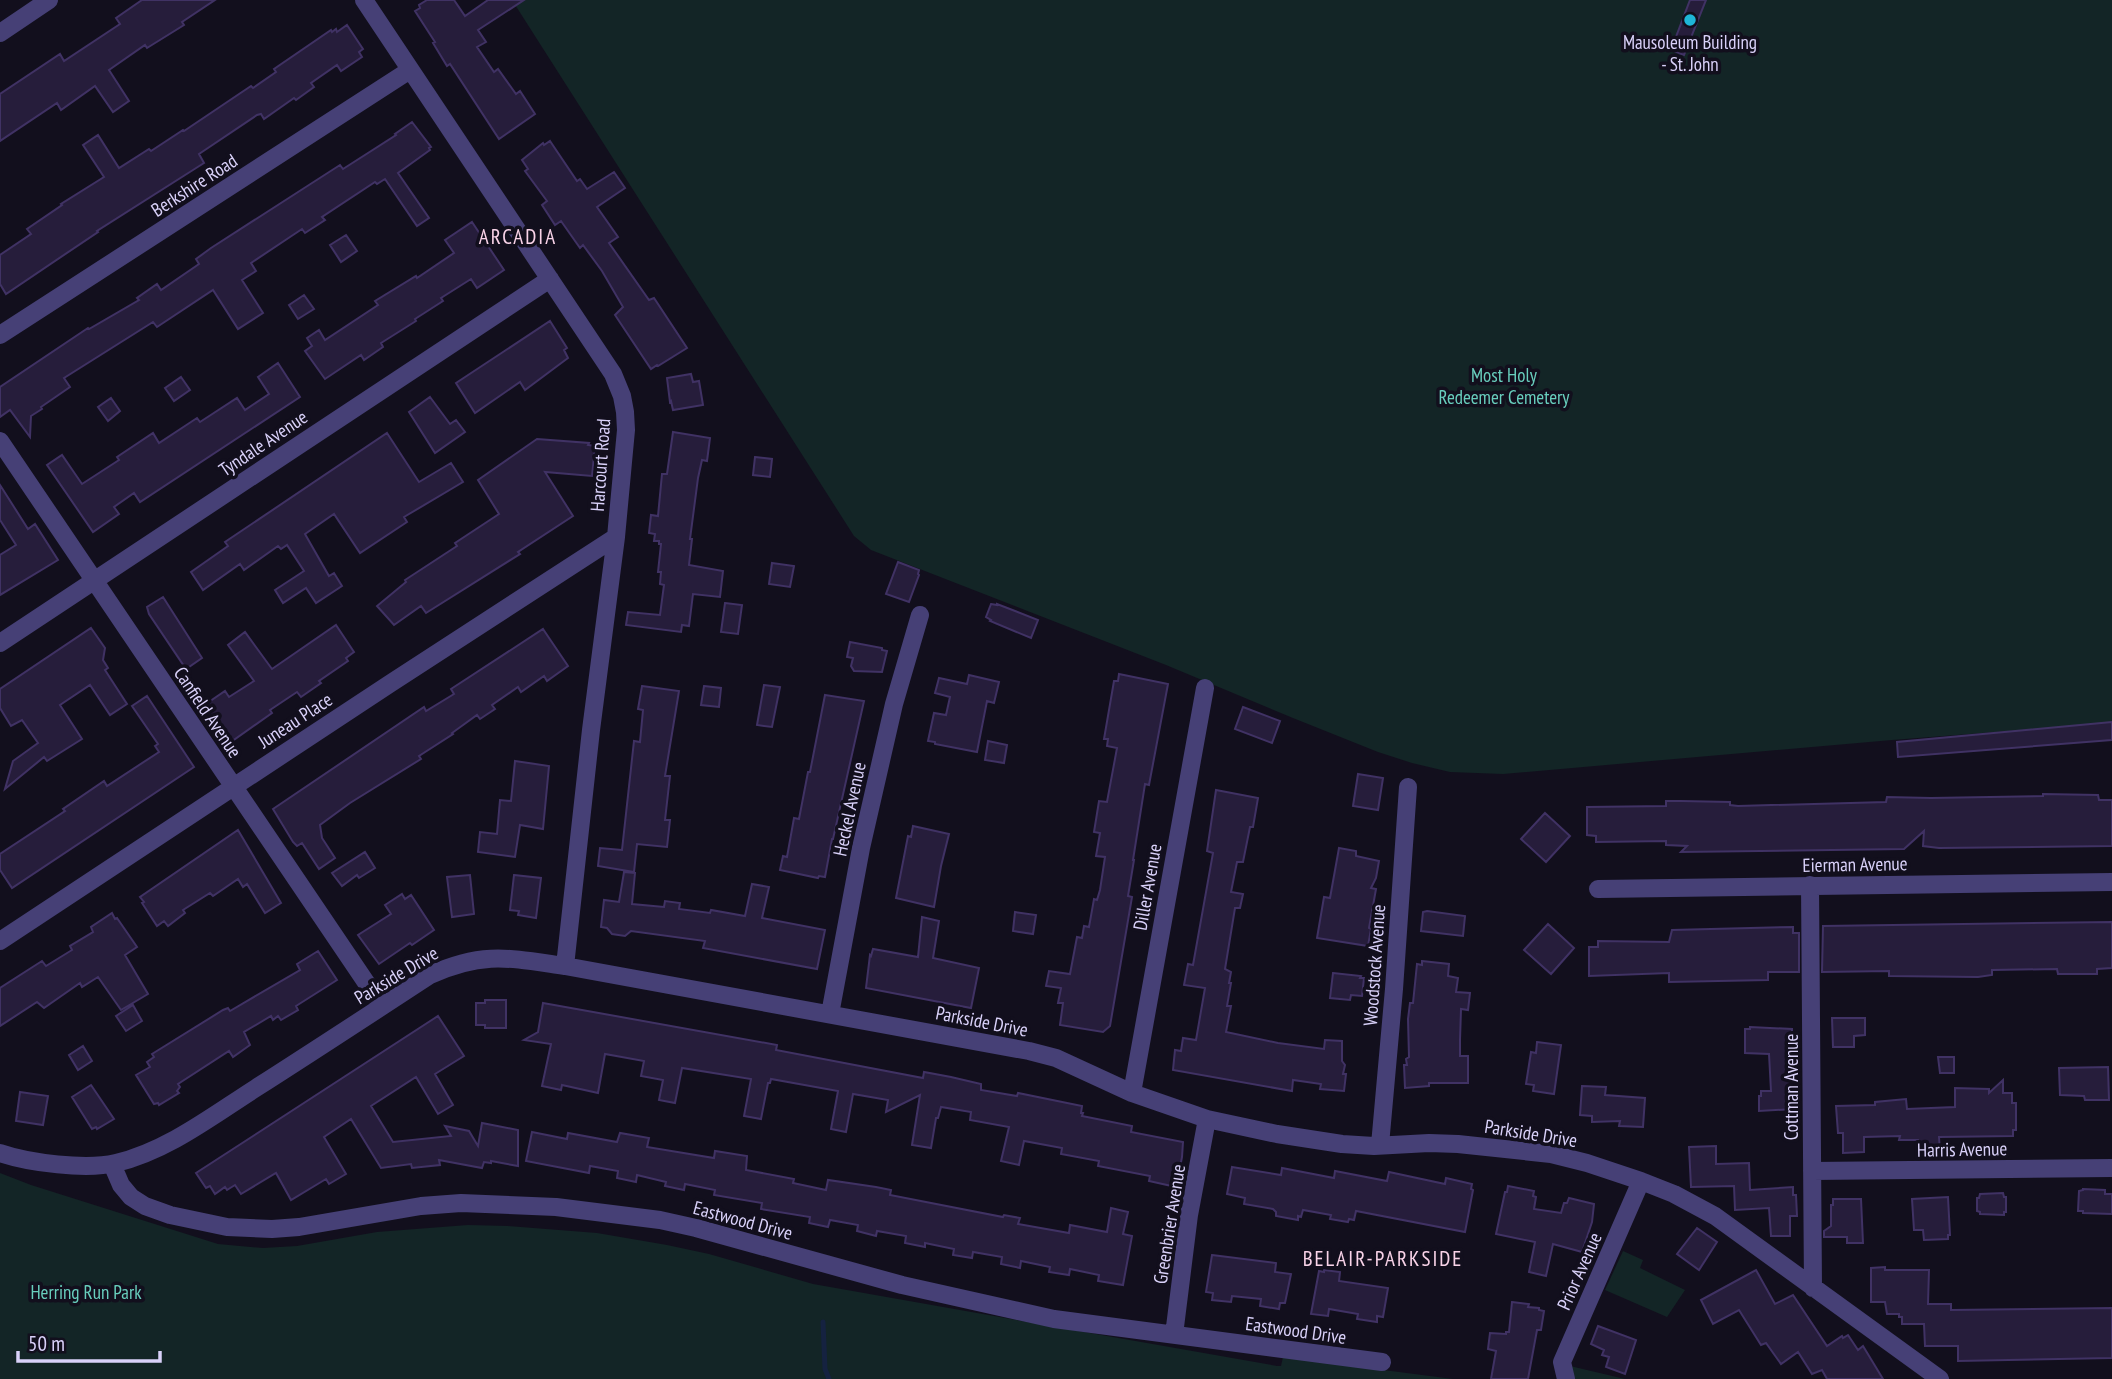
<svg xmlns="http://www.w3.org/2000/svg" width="2112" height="1379" viewBox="0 0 2112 1379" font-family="'PT Sans Narrow',sans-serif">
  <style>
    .green { fill: #132526 }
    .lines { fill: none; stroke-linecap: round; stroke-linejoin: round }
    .stream { stroke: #152240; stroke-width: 5 }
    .building { fill: #261d3b; stroke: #403264; stroke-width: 2 }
    .minor { stroke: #464076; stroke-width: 18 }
    .poi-dot { fill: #1eb6d7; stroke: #120f1d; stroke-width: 2.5 }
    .labels { text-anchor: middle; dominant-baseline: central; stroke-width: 7; stroke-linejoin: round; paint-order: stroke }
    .poi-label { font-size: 19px; fill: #d9d1f9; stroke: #120f1d }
    .street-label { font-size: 19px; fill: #d9d1f9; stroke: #120f1d }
    .park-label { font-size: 19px; fill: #68cebd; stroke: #120f1d }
    .neighbourhood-label { font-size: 21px; letter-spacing: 2px; fill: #f9d3e8; stroke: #120f1d }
  </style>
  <rect width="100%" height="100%" fill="#120f1d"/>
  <!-- green -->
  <path class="green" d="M512,0H2112V723L1892,740L1503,774L1450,772L1412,763L1378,752L1293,718L1166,665L871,550L854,536Z
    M0,1173L31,1185L218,1244L263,1248L297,1246L377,1232L468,1225L508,1226L597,1233L667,1245L709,1254L813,1284L1277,1366H1281L1283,1357L1453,1379H0Z
    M1623,1251L1643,1260L1640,1268L1685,1290L1667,1317L1605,1290Z
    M1570,1366L1625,1379H1568Z"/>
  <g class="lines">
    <!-- stream -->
    <path class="stream" d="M823,1322L825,1369L829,1379"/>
  </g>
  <!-- building -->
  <path class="building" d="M142,0H215L182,22L184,25L147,48L145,45L109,70L129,101L113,112L95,86L61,110L57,103L0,141V94L60,54L64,61L120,24L116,18Z
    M427,0H454L465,16L488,0H524L478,30L486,42L477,47L494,72L498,69L516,94L520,91L535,114L499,139L450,64L447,66L433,43L435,42L415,11L420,8L419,5Z
    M1690,0H1706L1684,55L1671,50Z
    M347,25L363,49L359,52L362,57L341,71L337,65L311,83L314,87L296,100L294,98L264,119L261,114L257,115L199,154L204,163L97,231L98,232L6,294L0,284V255L31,234L27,229L62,205L61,204L104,177L83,145L98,135L119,168L149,149L151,151L183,130L184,131L251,86L253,88L276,72L274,69L331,30L332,32L336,29L337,32Z
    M412,122L431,147L429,148L430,150L398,173L429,218L417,226L385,179L377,184L375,182L322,217L325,220L305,233L302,229L251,263L256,271L242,280L263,313L238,329L213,290L157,327L153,322L64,378L70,387L41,407L42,409L31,416L30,437L10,410L0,417V387L88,328L89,329L139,300L137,298L157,284L161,290L199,264L196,259L211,248L340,165L343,169L396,135L395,134Z
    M550,141L577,181L580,179L587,189L614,172L625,188L597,207L618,237L609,243L649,300L654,298L687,348L658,366L657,365L651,369L615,315L623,307L602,271L583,245L580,248L561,221L555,225L542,205L547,201L525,171L528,169L522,160L543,143L544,145Z
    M472,222L504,270L477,288L471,279L441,298L443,301L415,319L416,321L381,343L383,347L364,360L361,355L325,379L305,351L312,346L307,338L319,330L325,340L378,305L375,301L416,276L417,278L454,253L445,240Z
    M346,235L357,251L341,262L330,245Z
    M304,295L314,309L298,319L289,305Z
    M550,321L567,348L564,350L568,358L525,390L520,382L475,413L456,383Z
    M278,363L300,397L140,502L134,493L114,507L119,514L93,532L47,465L62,455L82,484L119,460L117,457L153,433L159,443L197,418L200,422L237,398L245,410L269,394L258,377Z
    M691,374L693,382L699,381L703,405L673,410L671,401L670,402L667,378Z
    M181,377L190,390L174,401L165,388Z
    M430,397L450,424L456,420L465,432L435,453L409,412Z
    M111,398L120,411L108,421L98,407Z
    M673,432L710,438L707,461L702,460L698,478L690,539H692L689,565L723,571L720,597L693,594L689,626L682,625L681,632L626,625L628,612L660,615L664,585L660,584L661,572H658L661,544H659V541H654L655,534L649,533L651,515L658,516L662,474H667Z
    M387,433L419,482L451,463L463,482L404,517L407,522L360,553L334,514L305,534L329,576L334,573L342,586L316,603L306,588L283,603L275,590L304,571L287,545L281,549L278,546L244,570L240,564L203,590L191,572L228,546L225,542Z
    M537,439L589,443L588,445L595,446L592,476L545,472L573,516L518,552L520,554L426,613L421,606L394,625L377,606L406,582L405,580L457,546L455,543L499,514L478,480Z
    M755,457L772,459L770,477L753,475Z
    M0,485L28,529L35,524L58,560L0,595V555L16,545L0,520Z
    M898,562L919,570L918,574L919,575L909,602L886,594Z
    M772,563L794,566L790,587L769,584Z
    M163,597L202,658L186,669L149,614L147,607Z
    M725,603L742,605L738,634L721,632Z
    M991,604L997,605V604L1038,620L1031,638L990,621L991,620L986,617Z
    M336,625L354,652L346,658L348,661L319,681L321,683L301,697L297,692L270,710L272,713L228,744L218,729L216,730L203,706L225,691L229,697L254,681L228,645L245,632L272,669Z
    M91,628L105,648L103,660L108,668L105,670L127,704L110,715L90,685L60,705L82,739L47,761L44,757L5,789L13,761L38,743L22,720L11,726L0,708V689Z
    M543,629L568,666L547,681L544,676L521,692L518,687L492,705L495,709L480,719L477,715L452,733L453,734L419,756L421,759L350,803L320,825L322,838L335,858L319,869L302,843L297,846L293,842L273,809L424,707L426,711L454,694L451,689Z
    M850,642L882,648V650L887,651L882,672L854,671L851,666L853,658L847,657Z
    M1119,674L1168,684L1149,785L1145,784L1133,860H1134L1128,896L1132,897L1110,1026L1103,1032L1060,1025L1063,1003H1058L1061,988L1046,986L1049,971L1070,974L1077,937L1082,938L1084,926L1089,927L1094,899L1097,900L1100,890L1105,857L1096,856L1100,833L1094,832L1099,801L1107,802L1117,748L1107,746L1108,739H1104L1114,681H1118Z
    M969,675L999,682L994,703L987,701L977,752L935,744V742L928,741L934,713L946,715L950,697L935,693L939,678L967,684Z
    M764,685L780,687L772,727L757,725Z
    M642,686L679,691L665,776H670L665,820H670L667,847L637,844L634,872L598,866L600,848L622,850L634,741L640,742L643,710L638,709Z
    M704,686L721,688L719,707L701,705Z
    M825,695L864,701L833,839H832L825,877L819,876L818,878L780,870L783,856L787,857L794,818L799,819L808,772H810Z
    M147,696L194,767L12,888L0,870V854L65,811L63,809L104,781L107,786L159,752L155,746L158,744L132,706Z
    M1243,707L1280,721L1272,743L1235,729Z
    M2112,722V740L1898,757L1897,742Z
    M988,741L1007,745L1004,763L985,760Z
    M515,761L549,766L543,829L520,825L515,857L478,852L480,832L497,834L500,800L511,801Z
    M1358,774L1383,778L1378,810L1353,806Z
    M1216,790L1258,798L1253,827H1250L1243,862H1237L1231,892L1243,894L1240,908H1235L1225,969L1231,972L1229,983H1231L1227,1006H1231L1226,1032L1278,1043L1324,1049L1325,1040L1342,1041V1061L1345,1065L1343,1074H1346L1344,1091L1320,1089L1321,1084L1293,1080L1292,1091L1173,1070L1175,1050L1181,1051L1183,1038L1196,1040L1205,988L1184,985L1188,964L1193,965L1213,853L1207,851Z
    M2043,794L2098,795L2099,800H2112V846L1939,848L1923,846L1924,831L1904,849L1681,852L1687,846L1666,845V841L1596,842V836L1587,835V807L1666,806V801H1681L1730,802V805L1738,806L1886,802L1887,797L1931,798L2043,796Z
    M1545,813L1570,836L1546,862L1521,839Z
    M913,826L949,834L941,866L934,907L896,898L908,836L911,837Z
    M238,830L281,903L265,913L247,884L243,887L238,879L213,896L210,893L183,910L185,913L168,926L164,921L157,926L142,903L144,902L140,897Z
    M1339,848L1356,851V856L1379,861L1376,878L1371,888L1376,889L1369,928L1371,929L1368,946L1317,938L1324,897L1330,898Z
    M365,852L375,868L359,878L357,875L342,886L332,873Z
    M624,872L635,873L632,904L664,907L665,901L680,903L679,909L710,913L711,910L745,916L752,884L769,887L762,918L825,930L817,969L703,948L705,941L631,931L625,936L612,934L607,928L601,927L604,900L619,902Z
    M470,875L474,914L452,917L447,877Z
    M514,875L541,878L536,918L518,915L519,911L510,910Z
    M402,894L405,899L411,895L434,930L412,945L410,943L379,964L358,935L391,914L385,905Z
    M1427,911L1465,916L1463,936L1421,931L1423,912Z
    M1015,912L1036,915L1033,934L1013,931Z
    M112,913L115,919L117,918L137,947L125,955L148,994L121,1010L98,977L82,987L80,983L44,1008L37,1002L0,1026V988L42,961L46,966L72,950L70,946L93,932L91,927Z
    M922,917L939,921L933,958L979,968L971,1008L866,988L870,955L871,956L873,949L918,957Z
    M2112,922V968L2097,969V974H2058L2057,969L1992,970V975L1978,977L1889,976V971L1822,972L1823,926Z
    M1548,924L1574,948L1551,974L1524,950Z
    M1793,927V933H1799V972H1768V980L1669,982V973L1589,976V947H1598V941L1669,942L1672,930Z
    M318,951L337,980L296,1006L298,1010L281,1020L278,1016L273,1020L271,1016L244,1032L250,1045L233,1057L229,1051L178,1084L180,1087L177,1091L179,1093L159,1105L158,1103L154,1104L136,1075L150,1067L147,1062L154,1057L152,1054L223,1010L228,1008L230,1011L300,970L297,964Z
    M1422,961L1449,964L1448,976L1458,978L1456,992L1470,993L1468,1010L1461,1009L1460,1040V1056H1468V1083H1429V1086L1405,1088L1404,1065H1407L1406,1059L1409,1057L1408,1019L1410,1003H1413L1417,964L1422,965Z
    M1333,973L1361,976L1360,978H1364L1362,996L1351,995L1350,1000L1330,998Z
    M485,1000H506V1028H485V1025H476V1003H485Z
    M543,1003L777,1045L776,1050L923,1078L924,1072L951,1077L981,1084V1090L1017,1096L1018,1093L1082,1106L1081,1113H1083L1082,1116L1132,1126L1131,1132L1183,1142L1182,1157L1176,1187L1149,1181L1150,1176L1098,1166L1099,1161L1061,1154L1062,1148L1024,1141L1019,1165L1001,1161L1009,1127L970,1120L971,1112L941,1107L938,1118H936L931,1148L912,1145L920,1095L886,1112L888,1100L853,1094L846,1132L831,1129L838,1091L771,1079L770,1083H768L761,1119L744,1116L751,1079L682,1068L675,1103L659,1100L663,1080L641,1076L644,1061L605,1054L598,1093L562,1085L561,1090L542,1086L551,1044L524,1040L538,1032Z
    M133,1005L142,1021L126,1031L116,1016Z
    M438,1016L464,1056L435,1074L453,1105L438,1114L416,1077L371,1106L393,1142L451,1136L445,1126L469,1131L478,1146L482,1123L518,1130V1166L491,1161V1163L484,1162L482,1168L439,1160L440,1165L412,1168L411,1164L381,1168L351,1119L324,1137L346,1174L329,1184L326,1179L291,1200L276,1173L241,1194L235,1185L227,1190L225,1187L215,1194L210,1186L206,1188L196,1173Z
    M1832,1018H1865V1035L1854,1036V1047H1833Z
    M1750,1027L1792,1029V1053H1788L1787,1081H1792L1793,1109L1759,1111V1096H1761V1091H1771L1769,1054L1745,1053V1029H1750Z
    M1537,1042L1561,1045L1554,1094L1533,1091L1534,1085L1526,1084L1531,1052L1536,1053Z
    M83,1046L92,1061L78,1070L69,1055Z
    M1938,1057H1954V1073H1940Z
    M2108,1067L2109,1100H2085L2084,1096L2060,1095L2059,1068Z
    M2003,1080V1093H2012V1103H2016V1130H2013V1136L1939,1137L1940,1152H1920L1918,1140H1899L1900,1136L1864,1137V1152L1843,1153V1133H1838L1836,1106L1875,1105V1102L1906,1099L1907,1109L1955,1107V1088L1989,1089V1093Z
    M91,1085L114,1119L97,1129L96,1127L92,1129L72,1097Z
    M1582,1086L1606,1087L1605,1095L1645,1098L1643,1127L1619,1126L1620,1121L1592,1122V1116L1580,1115Z
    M20,1092L48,1096L43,1125L16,1121Z
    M532,1132L567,1139L568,1133L617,1142L620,1133L649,1138L647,1147L714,1158L715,1151L747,1156L746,1170L794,1179L793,1183L826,1190L828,1180L876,1187L891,1190L890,1195L1003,1217L1004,1215L1020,1218L1018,1224L1069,1233L1070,1225L1107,1232L1111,1208L1128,1212L1123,1234L1132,1236L1123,1285L1098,1281L1099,1275L1070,1269L1069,1275L1049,1272L1050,1267L1021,1261L1020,1268L1001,1264L1002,1257L973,1252L972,1258L953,1255L954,1249L925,1243V1247L905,1243L906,1236L877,1231L876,1236L857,1231L858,1225L830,1220L828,1227L809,1223L810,1217L761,1209L762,1203L714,1195L715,1190L685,1184L684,1190L665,1186L666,1182L637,1175L636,1182L617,1178L618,1171L590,1166L589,1173L526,1161Z
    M1716,1146V1164L1749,1163L1750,1190L1793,1187V1195H1796L1797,1216H1790V1236H1771L1769,1208L1735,1210L1734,1186L1691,1187L1689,1147Z
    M1232,1167L1281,1175L1282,1168L1334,1178L1335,1171L1387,1181L1389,1172L1445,1184L1446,1178L1472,1184L1471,1189L1473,1190L1465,1232L1356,1211L1354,1220L1349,1219L1348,1222L1330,1219L1331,1215L1303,1210L1301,1217L1298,1216V1220L1276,1216V1212L1273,1209L1244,1204L1245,1198L1227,1194Z
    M1508,1186L1534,1191L1533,1196L1536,1197L1534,1209L1561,1213L1564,1203H1567L1569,1198L1594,1204L1592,1222L1582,1252L1553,1244L1546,1276L1529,1272L1535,1242L1496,1234L1505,1192H1507Z
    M2083,1189L2105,1190V1194H2112V1214L2083,1213V1211H2078L2079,1191L2083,1190Z
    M2003,1193L2004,1197H2006V1212H2004V1215L1980,1214V1212L1977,1211V1198H1979L1980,1194Z
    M1948,1197L1950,1235H1948V1239L1924,1240L1923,1230H1914L1912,1199Z
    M1833,1199H1861L1863,1243H1847V1237H1824V1231L1831,1226V1205H1833Z
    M1697,1228L1717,1242L1699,1270L1677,1254Z
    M1212,1255L1276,1263L1275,1272L1291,1274L1285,1303H1280L1279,1309L1260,1306L1261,1299L1232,1296L1231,1302L1212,1300L1213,1293L1206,1292Z
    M1885,1267V1270H1929L1928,1304H1951V1310L2112,1308V1358L1958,1361V1346H1925L1924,1324H1902V1317H1899V1314H1887L1885,1302H1871V1268Z
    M1324,1270L1340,1272L1339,1281L1388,1288L1383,1317L1377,1316V1322L1357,1319L1358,1314L1329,1309L1328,1316L1311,1314L1319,1271L1324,1272Z
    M1756,1270L1775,1304L1793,1295L1827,1346L1842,1336L1843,1338L1848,1335L1858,1350L1863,1346L1883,1379H1827L1822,1370L1812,1374L1798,1352L1781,1364L1766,1343L1761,1345L1739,1310L1713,1324L1701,1300Z
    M1512,1302L1529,1304L1528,1307L1539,1308V1310L1544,1311L1541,1330H1537L1528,1379H1491L1496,1351L1488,1349L1490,1333L1506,1334V1332H1509Z
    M1598,1326L1636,1340L1625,1374L1606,1367L1609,1357L1602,1355L1604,1350L1591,1344Z"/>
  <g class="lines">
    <!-- minor -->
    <path class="minor" d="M364,0L613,374L622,396L625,412L626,430L616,537L591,730L565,966
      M0,33L49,0
      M0,335L410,70
      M0,441L382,1006
      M0,643L550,279
      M1810,885L1813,1288
      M1598,889L2112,882
      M0,941L391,683L616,537
      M830,1014L861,848L894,704L920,615
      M1132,1093L1205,688
      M1380,1145L1394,989L1408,787
      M0,1153C29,1163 86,1170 116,1163C167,1151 212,1116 256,1088C314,1051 372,1013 430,975C483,951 509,958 565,966L1029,1051L1056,1058L1132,1093L1207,1119L1277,1134L1342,1144L1374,1146L1429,1143L1458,1144L1551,1154L1587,1163L1641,1181L1674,1194L1715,1216L1940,1379
      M112,1164L121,1185L131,1197L145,1206L170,1215L227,1227L272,1229L299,1227L421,1206L461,1203L556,1207L660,1220L696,1228L902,1285L1054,1319L1382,1362
      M1812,1171L2112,1168
      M1174,1335L1189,1215L1207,1119
      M1566,1379L1562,1362L1641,1181"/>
  </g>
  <!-- markers -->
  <circle class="poi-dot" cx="1690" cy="20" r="7"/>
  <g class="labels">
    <!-- poi labels -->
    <g class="poi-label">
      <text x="1690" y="42">Mausoleum Building<tspan x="1690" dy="22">- St. John</tspan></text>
    </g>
    <!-- street labels -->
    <g class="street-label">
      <text transform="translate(194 185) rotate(-33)">Berkshire Road</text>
      <text transform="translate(263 443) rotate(-34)">Tyndale Avenue</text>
      <text transform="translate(600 465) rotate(-86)">Harcourt Road</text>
      <text transform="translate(208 712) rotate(56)">Canfield Avenue</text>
      <text transform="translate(295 720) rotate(-33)">Juneau Place</text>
      <text transform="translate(849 809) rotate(-78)">Heckel Avenue</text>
      <text transform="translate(1855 864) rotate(-1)">Eierman Avenue</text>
      <text transform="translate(1147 887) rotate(-80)">Diller Avenue</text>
      <text transform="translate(1374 965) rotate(-86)">Woodstock Avenue</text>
      <text transform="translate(396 975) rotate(-31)">Parkside Drive</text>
      <text transform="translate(982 1021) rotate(11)">Parkside Drive</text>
      <text transform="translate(1791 1087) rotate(-90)">Cottman Avenue</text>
      <text transform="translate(1531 1133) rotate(9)">Parkside Drive</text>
      <text transform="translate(1962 1149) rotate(-1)">Harris Avenue</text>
      <text transform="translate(743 1220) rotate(15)">Eastwood Drive</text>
      <text transform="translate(1169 1224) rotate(-81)">Greenbrier Avenue</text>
      <text transform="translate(1579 1271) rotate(-66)">Prior Avenue</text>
      <text transform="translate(1296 1330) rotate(8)">Eastwood Drive</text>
    </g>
    <!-- park labels -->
    <g class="park-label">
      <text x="1504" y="375">Most Holy<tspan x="1504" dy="22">Redeemer Cemetery</tspan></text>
      <text x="86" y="1292">Herring Run Park</text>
    </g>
    <!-- neighbourhood labels -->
    <g class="neighbourhood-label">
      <text x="518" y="236">ARCADIA</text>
      <text x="1383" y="1258">BELAIR-PARKSIDE</text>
    </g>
  </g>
  <!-- scale -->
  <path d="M18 1351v10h142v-10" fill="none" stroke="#d9d1f9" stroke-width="3.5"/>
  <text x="28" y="1351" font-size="21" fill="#d9d1f9" stroke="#120f1d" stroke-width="5" paint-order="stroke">50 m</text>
</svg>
